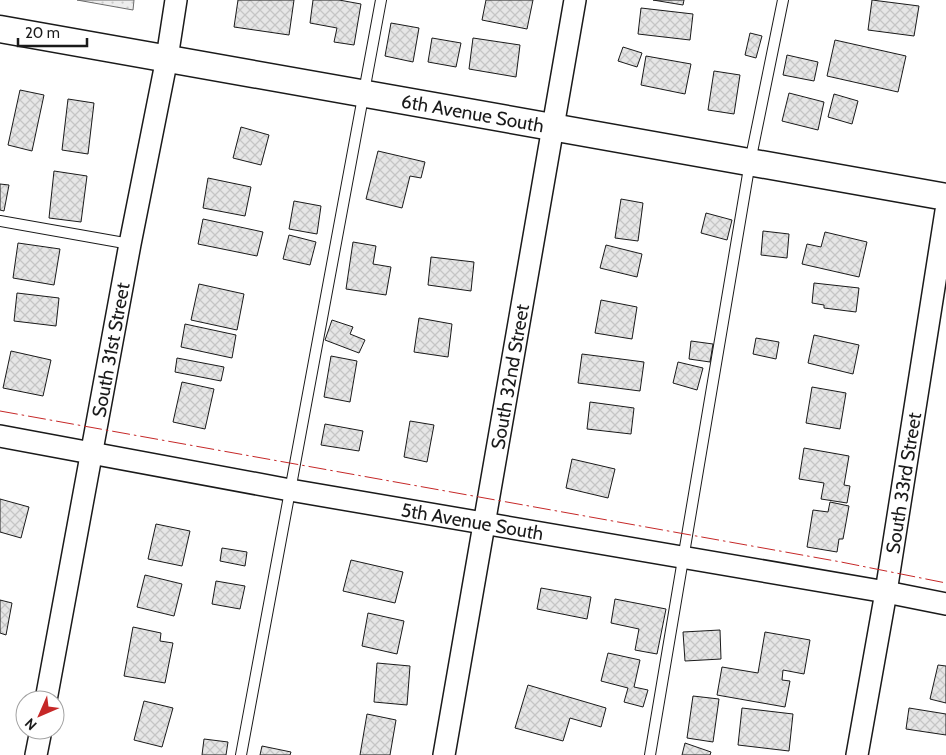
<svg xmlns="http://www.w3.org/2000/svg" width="946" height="755" viewBox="0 0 946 755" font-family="Cabin,sans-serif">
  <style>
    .grass { fill: url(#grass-dots); stroke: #6a6a6a }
    .building { fill: url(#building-cross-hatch); stroke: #1a1a1a }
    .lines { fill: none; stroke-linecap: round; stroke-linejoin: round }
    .service-casing { stroke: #1a1a1a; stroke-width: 12 }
    .minor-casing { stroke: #1a1a1a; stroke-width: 24 }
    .tertiary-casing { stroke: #1a1a1a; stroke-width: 29 }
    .service { stroke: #fff; stroke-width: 10 }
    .minor { stroke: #fff; stroke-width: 21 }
    .tertiary { stroke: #fff; stroke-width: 26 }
    .power { stroke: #c62828; stroke-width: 1; stroke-dasharray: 18 4 2.5 4; stroke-linecap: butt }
    .labels { text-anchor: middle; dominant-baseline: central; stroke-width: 4; stroke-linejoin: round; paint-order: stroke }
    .street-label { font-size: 19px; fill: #1a1a1a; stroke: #fff }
  </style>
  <defs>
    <pattern id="grass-dots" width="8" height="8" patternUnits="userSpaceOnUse" patternTransform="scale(1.25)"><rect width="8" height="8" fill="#ededed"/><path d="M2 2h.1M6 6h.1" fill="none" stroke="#cbcbcb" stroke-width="1.8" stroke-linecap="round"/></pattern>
    <pattern id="building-cross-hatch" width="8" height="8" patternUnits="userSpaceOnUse" patternTransform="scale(1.25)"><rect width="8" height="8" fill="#e6e6e6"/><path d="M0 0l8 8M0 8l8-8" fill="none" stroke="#c5c5c5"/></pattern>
  </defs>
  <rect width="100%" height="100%" fill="#fff"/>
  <!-- grass -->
  <path class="grass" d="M77,0H134L133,10Z"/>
  <!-- building -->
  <path class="building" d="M238,0H294L289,35L234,27Z
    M313,0H339L361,4L354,45L334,42L337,28L310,23Z
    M486,0H533L527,29L482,20Z
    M653,0H684L683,5Z
    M872,0L919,6L914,36L868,30Z
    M641,8L693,14L690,40L638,34Z
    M391,23L419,28L413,62L385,56Z
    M750,33L762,36L756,58L745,55Z
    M432,38L461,43L456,67L428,62Z
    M473,38L520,45L516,77L469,69Z
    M835,40L906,56L898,92L827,76Z
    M623,47L642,53L637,67L618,61Z
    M787,55L818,62L814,81L783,75Z
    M646,56L691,64L685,94L641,85Z
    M714,71L740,75L734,114L708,110Z
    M20,90L44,95L32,151L8,145Z
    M789,93L824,102L818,130L782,121Z
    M834,94L858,101L852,124L828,117Z
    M68,99L94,103L88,154L62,150Z
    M241,127L269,135L261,165L233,158Z
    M378,151L425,162L421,178L410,176L402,208L366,199Z
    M54,171L87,176L81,222L49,218Z
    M208,178L251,187L245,216L203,208Z
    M0,184L9,185L4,211L0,210Z
    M621,199L643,203L638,241L615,238Z
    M294,201L321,206L317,234L289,229Z
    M706,213L732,220L727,240L701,233Z
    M203,219L263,232L257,256L198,244Z
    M763,231L789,234L787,258L761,255Z
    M825,232L867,242L859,277L802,264L807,244L821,247Z
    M289,235L316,242L310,265L283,259Z
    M353,242L376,246L373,264L391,267L386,295L346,289Z
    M18,243L60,249L54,285L13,278Z
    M606,245L642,254L637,277L600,268Z
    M431,257L474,262L471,291L428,285Z
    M814,283L859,288L856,312L824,308V305L812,303Z
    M199,284L244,294L237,330L191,320Z
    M17,293L59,298L56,326L14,321Z
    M601,300L637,307L632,339L595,333Z
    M419,318L452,324L448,357L414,352Z
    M332,320L353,327L350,334L365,340L359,353L325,340Z
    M185,324L236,335L232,358L181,347Z
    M814,335L859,345L853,374L808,363Z
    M756,338L779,342L776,359L753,354Z
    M691,341L713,344L710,362L689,359Z
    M11,351L51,360L43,396L3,388Z
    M582,354L644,362L640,391L578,383Z
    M331,356L357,361L350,402L324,397Z
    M177,358L224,367L221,381L175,372Z
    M678,362L703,368L697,390L673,383Z
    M182,382L214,389L205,429L173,422Z
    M812,387L846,393L840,429L806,423Z
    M590,402L634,408L631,434L587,429Z
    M410,421L434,425L427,462L404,457Z
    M325,424L363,431L359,451L321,445Z
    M804,448L849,456L844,485L850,486L847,503L821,499L824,483L799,479Z
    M572,459L615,469L608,498L566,488Z
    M0,499L29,507L21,538L0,532Z
    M830,502L849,506L843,539H839L837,552L807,547L813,510L828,512Z
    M156,524L190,531L182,566L148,559Z
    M222,548L247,552L245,566L220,561Z
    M351,560L403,572L395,603L343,591Z
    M145,575L182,584L174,616L137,607Z
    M216,581L245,586L240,609L212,604Z
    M541,588L591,597L587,619L537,609Z
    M615,599L666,609L657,654L635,650L639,629L611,623Z
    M0,600L12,603L6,635L0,633Z
    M368,613L404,621L397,654L362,646Z
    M133,627L161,633L160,641L173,643L165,683L124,676Z
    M720,630L721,659L685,661L683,632Z
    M765,632L810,640L804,674L783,670L782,680L790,681L785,707L717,695L722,667L758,673Z
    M608,653L640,660L634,687L648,690L643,707L624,702L628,688L601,681Z
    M377,663L410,666L407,705L374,702Z
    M938,665L946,666V703L930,699Z
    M528,685L606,708L601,727L570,718L563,741L515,728Z
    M693,696L719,699L713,742L687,738Z
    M144,701L173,708L162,747L134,740Z
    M742,708L793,714L789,751L738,745Z
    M909,708L946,714V735L906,729Z
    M367,714L396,720L390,755H360Z
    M204,739L228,742L226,755H202Z
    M685,743L711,752L710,755H682Z
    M262,746L291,752L290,755H260Z"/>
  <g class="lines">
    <defs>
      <path id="service" d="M0,221L130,244
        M241,755L381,0
        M650,755L750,162L783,0"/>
      <g id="minor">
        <path id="s1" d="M0,436L290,490L886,592L946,604"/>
        <path id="s2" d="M46,700L130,244L167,58L176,0"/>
        <path d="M36,755L41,730"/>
        <path id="s3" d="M444,755L575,0"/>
        <path id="s4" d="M857,755L886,592L946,211"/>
      </g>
      <g id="tertiary">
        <path id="s5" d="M0,29L946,197"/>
      </g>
    </defs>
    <!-- service casing -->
    <use href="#service" class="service-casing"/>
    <!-- minor casing -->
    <use href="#minor" class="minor-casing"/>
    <!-- tertiary casing -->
    <use href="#tertiary" class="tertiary-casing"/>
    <!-- service -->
    <use href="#service" class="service"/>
    <!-- minor -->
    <use href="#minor" class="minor"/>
    <!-- tertiary -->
    <use href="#tertiary" class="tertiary"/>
    <!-- power -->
    <path class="power" d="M0,411L841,562L946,583"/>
  </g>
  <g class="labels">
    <!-- street labels -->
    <g class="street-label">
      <text stroke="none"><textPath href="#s5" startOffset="480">6th Avenue South</textPath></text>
      <text stroke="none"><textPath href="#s2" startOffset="356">South 31st Street</textPath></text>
      <text stroke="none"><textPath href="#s3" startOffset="384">South 32nd Street</textPath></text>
      <text stroke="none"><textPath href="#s4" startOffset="276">South 33rd Street</textPath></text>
      <text stroke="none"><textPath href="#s1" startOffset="480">5th Avenue South</textPath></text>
    </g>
  </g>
  <!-- north arrow -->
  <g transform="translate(40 715) rotate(225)"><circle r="24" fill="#ffffff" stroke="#a3a3a3"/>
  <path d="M0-4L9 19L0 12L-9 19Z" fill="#c62828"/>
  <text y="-8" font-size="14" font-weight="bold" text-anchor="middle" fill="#1a1a1a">N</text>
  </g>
  <!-- scale -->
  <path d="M18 38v8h69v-8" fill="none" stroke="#1a1a1a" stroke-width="2.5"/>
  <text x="25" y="38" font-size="15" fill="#1a1a1a" stroke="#ffffff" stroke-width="4" paint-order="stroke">20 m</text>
</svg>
